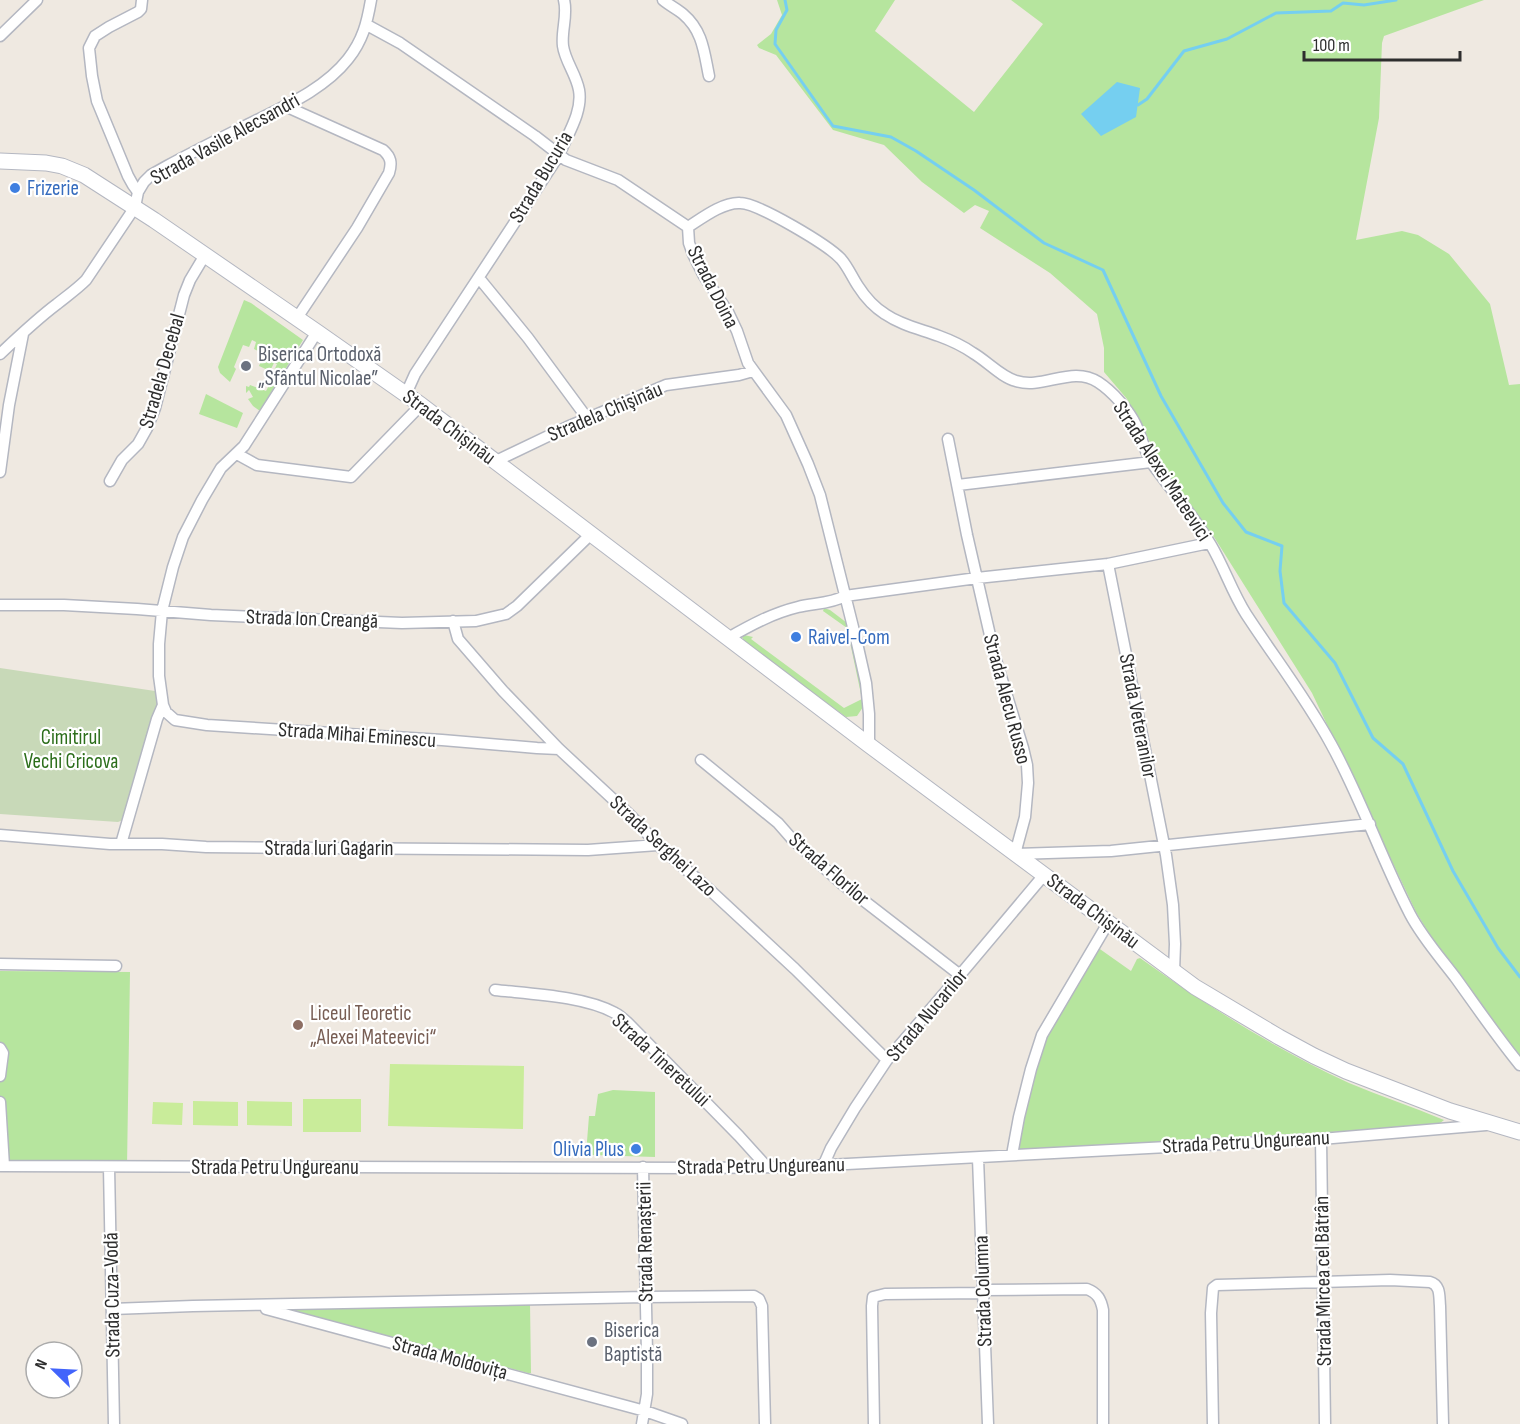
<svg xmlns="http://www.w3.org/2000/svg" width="1520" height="1424" viewBox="0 0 1520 1424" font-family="'Sofia Sans Condensed',sans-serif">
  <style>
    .green { fill: #b6e59e }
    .cemetery { fill: #c8d9b8 }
    .pitch { fill: #c9ec9a }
    .water { fill: #75cff0 }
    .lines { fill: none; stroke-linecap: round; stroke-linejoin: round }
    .stream { stroke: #75cff0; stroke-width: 3 }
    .street-casing { stroke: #b4b7c1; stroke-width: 13 }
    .secondary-casing { stroke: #b4b7c1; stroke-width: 17 }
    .street { stroke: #fff; stroke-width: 10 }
    .secondary { stroke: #fff; stroke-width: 15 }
    .shop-dot { fill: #3f7fe0; stroke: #fff; stroke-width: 2 }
    .worship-dot { fill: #6b7280; stroke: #fff; stroke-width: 2 }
    .education-dot { fill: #8d6e63; stroke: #fff; stroke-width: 2 }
    .labels { text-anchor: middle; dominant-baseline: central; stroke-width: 4.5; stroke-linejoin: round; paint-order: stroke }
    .street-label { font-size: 21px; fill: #2e2e2e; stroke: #fff }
    .shop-label { font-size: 21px; fill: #366cbe; stroke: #fff; text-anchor: start }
    .worship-label { font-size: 21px; fill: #5b616d; stroke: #fff; text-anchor: start }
    .park-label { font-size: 21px; fill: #2c6e1b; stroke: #fff }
    .education-label { font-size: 21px; fill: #785e54; stroke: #fff; text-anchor: start }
  </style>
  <rect width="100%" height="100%" fill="#efe9e1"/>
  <!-- green -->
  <path class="green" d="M777,0H895L875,31L974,112L1043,24L1011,0H1484L1384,36L1382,43L1379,118L1356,240L1402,231L1418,235L1449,254L1490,304L1509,385L1520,384V1057L1518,1058L1433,940L1416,912L1312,693L1214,537L1167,474L1127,399L1104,372V348L1097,314L1050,273L980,228L989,211L975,205L964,213L922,182L884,145L833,130L776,55L759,48L757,45L771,34L782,15Z
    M244,300L251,303L303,340L260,411L253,406L248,399L253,397L249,390L246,393V386L249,387L250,385L266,391L273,378L271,377L277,364L274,363L270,371L259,366L264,354L254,349L256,342L252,340L249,347L243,345L234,367L236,369L230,382L220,373L218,367Z
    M206,394L243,413L237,428L199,414Z
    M824,608L830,610L851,626L864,701L863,707L857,716L846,717L745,643L742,637L744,635L753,637L751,639L844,708L862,699L847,628L823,611Z
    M1097,947L1131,971L1137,959L1140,958C1206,1005 1275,1049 1349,1083C1380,1096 1413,1107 1444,1120L1439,1124L1433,1126L1016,1150L1041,1042Z
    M0,971L130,972L127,1167L0,1161Z
    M613,1090L655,1092V1157L591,1155L586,1154L589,1116H595L598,1094Z
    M530,1303L531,1373H528L294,1313V1309L299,1308L410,1307Z"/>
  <!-- cemetery -->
  <path class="cemetery" d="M0,668L155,691L157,692L159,704L123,820L118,822L0,814Z"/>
  <!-- pitch -->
  <path class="pitch" d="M390,1064L524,1066L523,1129L388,1126Z
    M303,1099H361V1132H303Z
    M193,1101L238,1102V1126L193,1125Z
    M247,1101L292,1102V1126L247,1125Z
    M153,1102L183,1103L182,1125L152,1124Z"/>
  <!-- water -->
  <path class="water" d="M1117,82L1140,88L1136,117L1101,136L1081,114Z"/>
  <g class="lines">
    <!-- stream -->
    <path class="stream" d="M785,0L787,10L776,30L775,44L833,126L891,137L916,151L974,190L1044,243L1103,270L1161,396L1223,503L1246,532L1282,546L1280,571L1284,603L1335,663L1373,738L1403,764L1453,871L1498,948L1520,977
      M1138,105L1147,99L1184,51L1227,39L1276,13L1331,11L1343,3L1364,5L1396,0"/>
    <defs>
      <path id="street" d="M663,0C669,5 677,9 683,14C703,31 704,52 709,76
        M367,25L400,43L535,136L566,160L618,180L688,227
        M0,36L37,0
        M285,106L383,150C391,157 392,163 389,173L357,228L297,318
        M138,192L133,185L128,176L97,101L92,76L89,48L95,36L109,27L138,12L141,9L142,0
        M688,227C702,218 723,202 740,203C758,203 828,245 841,259C848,267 852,277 858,286C865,297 874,307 885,314C901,325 920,329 939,336C950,340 963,346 973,353C987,361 1001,377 1016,381C1043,390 1072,365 1098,382C1112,391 1129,410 1136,425C1142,438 1145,454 1154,466C1173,492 1194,517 1211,545C1224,567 1232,592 1246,614C1274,657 1306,698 1331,744C1361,798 1381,858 1410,914C1422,937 1439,956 1455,977C1476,1006 1497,1037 1520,1065
        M688,227L689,243L693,254L704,276L728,312L737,331L748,363L786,415L808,464L820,495L857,643L866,683L869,714V745
        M479,278L528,338L587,418
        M317,332L244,446L221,468L202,500L183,537L173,567L162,611L159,644V676L163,705L166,712L175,720L207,725L442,740L537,748L559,749
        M0,354C18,337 37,319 57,304C67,296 77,289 86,280L135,207L138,192L144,182L151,175L167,166C193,152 219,139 245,126C280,108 323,91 348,59C363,40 367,23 371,0
        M406,394L415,374L559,155C567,135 583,112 579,90C576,74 565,61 563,46C561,31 568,15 564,0
        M948,439L967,535L995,657L1023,748L1027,765L1028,783L1025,817L1015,854L1111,851L1370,824
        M237,454L257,465L351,477L421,405
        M496,461L567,427L666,385L739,375L753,371
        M0,472L9,405L23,334
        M110,481L122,460L138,444L147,428L155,408L184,295L190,280L205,255
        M958,485L1151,462
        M1108,564L1166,855L1173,905L1175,944L1174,972
        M0,605H64L137,609L211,615L402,623L476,621L506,614L517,606L591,534
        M453,621L458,639L503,691L559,749L630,815L658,845L712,892L795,969L887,1060
        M728,638C751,625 773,613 798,607C814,603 830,604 845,596L977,578L1108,564L1209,543
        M701,760L778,823L792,839L841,883L960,975
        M0,835L110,844H162L206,847L588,850L658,845
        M121,844L157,719L163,705
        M0,964L116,966
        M495,990C531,994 584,996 615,1013C621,1016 626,1021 630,1025L739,1136L767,1167
        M0,1048L3,1053L0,1076
        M0,1102L4,1166
        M1321,1139L1325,1424
        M1012,1155L1019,1117L1031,1069L1042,1035L1108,923
        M978,1158L988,1424
        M824,1164L831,1148L855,1108L887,1060L960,975L1044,875
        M0,1166L703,1168L790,1167L1321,1139L1486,1125
        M109,1167L114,1424
        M983,1290L1087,1289C1098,1293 1101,1300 1103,1310V1424
        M112,1309L193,1306L646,1297L754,1296L759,1299L762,1306L765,1424
        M266,1309L645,1411L682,1424
        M642,1424L647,1394V1353L643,1167
        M874,1424L872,1306L873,1297L885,1294L984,1293
        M1213,1424L1211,1313L1213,1288L1217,1285L1390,1280L1430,1282C1441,1285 1439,1297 1440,1306L1443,1424"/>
      <path id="secondary" d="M0,161L46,163L62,166L84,175L154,220L317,332L421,405L869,745L1195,987L1279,1037L1314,1056L1346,1071L1450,1111L1520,1132"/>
    </defs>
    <!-- street casing -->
    <use href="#street" class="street-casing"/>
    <!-- secondary casing -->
    <use href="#secondary" class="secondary-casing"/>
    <!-- street -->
    <use href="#street" class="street"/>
    <!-- secondary -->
    <use href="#secondary" class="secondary"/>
  </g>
  <!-- markers -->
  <g class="shop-dot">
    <circle cx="15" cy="188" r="6"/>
    <circle cx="796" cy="637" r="6"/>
    <circle cx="636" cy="1149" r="6"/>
  </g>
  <g class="worship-dot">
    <circle cx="246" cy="366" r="6"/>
    <circle cx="592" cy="1342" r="6"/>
  </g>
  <circle class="education-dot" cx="298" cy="1025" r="6"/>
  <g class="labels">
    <!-- street labels -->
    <g class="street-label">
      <text transform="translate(225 139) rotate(-29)">Strada Vasile Alecsandri</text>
      <text transform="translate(541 177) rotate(-59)">Strada Bucuria</text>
      <text transform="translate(713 287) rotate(63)">Strada Doina</text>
      <text transform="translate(162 371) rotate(-74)">Stradela Decebal</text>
      <text transform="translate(605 412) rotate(-23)">Stradela Chişinău</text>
      <text transform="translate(449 427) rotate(37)">Strada Chișinău</text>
      <text transform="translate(1162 471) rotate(57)">Strada Alexei Mateevici</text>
      <text transform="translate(312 619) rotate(2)">Strada Ion Creangă</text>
      <text transform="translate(1007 699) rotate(75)">Strada Alecu Russo</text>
      <text transform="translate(1138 716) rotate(79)">Strada Veteranilor</text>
      <text transform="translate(357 735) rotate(4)">Strada Mihai Eminescu</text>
      <text transform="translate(663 846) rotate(43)">Strada Serghei Lazo</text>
      <text x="329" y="848">Strada Iuri Gagarin</text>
      <text transform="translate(829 869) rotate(41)">Strada Florilor</text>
      <text transform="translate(1093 911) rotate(37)">Strada Chișinău</text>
      <text transform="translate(927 1015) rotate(-50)">Strada Nucarilor</text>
      <text transform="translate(661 1060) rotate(43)">Strada Tineretului</text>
      <text transform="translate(1246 1142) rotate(-3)">Strada Petru Ungureanu</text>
      <text transform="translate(761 1166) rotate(-1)">Strada Petru Ungureanu</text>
      <text x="275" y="1167">Strada Petru Ungureanu</text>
      <text transform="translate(645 1242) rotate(-91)">Strada Renașterii</text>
      <text transform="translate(1323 1281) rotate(-91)">Strada Mircea cel Bătrân</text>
      <text transform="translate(983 1291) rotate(-92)">Strada Columna</text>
      <text transform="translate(112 1295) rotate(-91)">Strada Cuza-Vodă</text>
      <text transform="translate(450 1358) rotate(15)">Strada Moldovița</text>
    </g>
    <!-- shop labels -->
    <g class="shop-label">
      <text x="27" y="188">Frizerie</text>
      <text x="808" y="637">Raivel-Com</text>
      <text x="624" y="1149" text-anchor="end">Olivia Plus</text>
    </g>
    <!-- worship labels -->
    <g class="worship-label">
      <text x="258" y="354">Biserica Ortodoxă<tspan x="258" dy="24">„Sfântul Nicolae”</tspan></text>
      <text x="604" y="1330">Biserica<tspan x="604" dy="24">Baptistă</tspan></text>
    </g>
    <!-- park labels -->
    <g class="park-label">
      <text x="71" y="737">Cimitirul<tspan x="71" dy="24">Vechi Cricova</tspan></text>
    </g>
    <!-- education labels -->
    <g class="education-label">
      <text x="310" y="1013">Liceul Teoretic<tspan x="310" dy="24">„Alexei Mateevici“</tspan></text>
    </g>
  </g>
  <!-- north arrow -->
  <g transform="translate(54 1370) rotate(294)"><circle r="28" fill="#ffffff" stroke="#ababab" stroke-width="1.5"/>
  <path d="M0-4.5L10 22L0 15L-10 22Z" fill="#4264fb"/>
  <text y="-9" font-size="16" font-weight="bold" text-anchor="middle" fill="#2e2e2e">N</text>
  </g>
  <!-- scale -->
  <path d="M1304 51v9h156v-9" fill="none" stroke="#2e2e2e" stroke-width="3"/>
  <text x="1313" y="51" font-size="18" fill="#2e2e2e" stroke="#ffffff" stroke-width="4.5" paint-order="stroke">100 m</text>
</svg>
